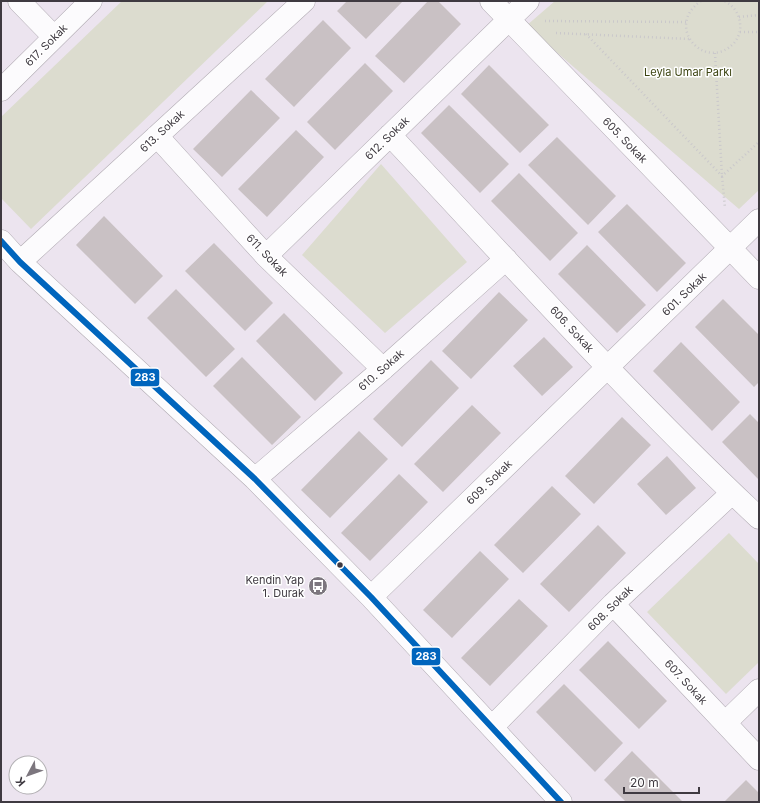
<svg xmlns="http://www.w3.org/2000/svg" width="760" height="803" viewBox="0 0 760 803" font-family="Inter,sans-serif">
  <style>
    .green { fill: #dcdccf }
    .building { fill: #c9c1c4 }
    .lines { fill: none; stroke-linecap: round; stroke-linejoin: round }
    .minor-casing { stroke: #b0aab2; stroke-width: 23 }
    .path { stroke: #cac8cb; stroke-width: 2.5; stroke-dasharray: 1 3; stroke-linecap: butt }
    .minor { stroke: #fcfbfd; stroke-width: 22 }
    .bus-1-casing { stroke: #fff; stroke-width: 9 }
    .bus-1 { stroke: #0065bd; stroke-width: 6 }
    .bus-dot { fill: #3f3a41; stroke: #fff; stroke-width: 1.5 }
    .labels { text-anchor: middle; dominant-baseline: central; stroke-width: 3; stroke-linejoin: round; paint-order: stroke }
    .street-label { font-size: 11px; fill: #3f3a41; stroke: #fff }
    .park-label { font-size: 11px; fill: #3c4411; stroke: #fff }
    .poi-label { font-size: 11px; fill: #3f3a41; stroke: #fff; text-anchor: end }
    .line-badge { stroke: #fff; stroke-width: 1.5 }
    .badge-label { font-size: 11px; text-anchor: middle; font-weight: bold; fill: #fff }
  </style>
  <rect width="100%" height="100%" fill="#ece4ef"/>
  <!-- green -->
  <path class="green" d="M122,1H268L31,229L1,198V117Z
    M555,1H759V190L739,209L526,26Z
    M381,164L467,262L385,333L302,255Z
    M729,533L759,564V662L726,694L647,612Z"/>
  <!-- building -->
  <path class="building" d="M347,1H403L366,39L337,11Z
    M428,1H438L461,24L404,83L375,56Z
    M323,20L351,48L294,107L265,79Z
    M365,63L393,91L335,150L307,122Z
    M489,65L549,125L520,153L461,94Z
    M251,90L280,118L222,177L193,149Z
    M449,105L509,164L480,193L421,133Z
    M296,130L324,157L267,217L238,189Z
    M557,137L616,196L588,225L528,165Z
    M519,173L578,233L550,261L491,201Z
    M627,204L686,263L657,292L598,232Z
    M104,216L163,276L135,304L76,245Z
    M214,243L273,303L245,331L185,271Z
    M587,245L646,305L617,333L558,274Z
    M176,289L235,349L206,377L147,318Z
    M499,292L528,320L471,379L442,351Z
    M723,299L759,335V382L754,387L695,327Z
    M284,313L343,373L315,401L256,341Z
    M544,337L573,367L542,396L513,366Z
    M681,342L740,402L712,431L653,371Z
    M242,357L301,417L272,445L213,386Z
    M431,360L459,388L402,447L373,419Z
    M472,405L501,433L443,492L414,464Z
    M750,414L759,423V480L722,442Z
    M622,417L651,445L594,504L565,476Z
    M359,431L388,459L330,518L301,490Z
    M667,456L696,488L666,515L637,484Z
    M399,474L428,502L370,561L341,533Z
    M552,486L581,514L523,573L494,545Z
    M598,525L626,553L569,612L540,584Z
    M480,551L509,579L452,638L423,610Z
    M519,599L548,626L490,686L461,658Z
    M608,641L667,701L639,729L579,670Z
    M564,684L623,743L595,772L536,712Z
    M632,751L683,802H626L604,780Z
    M746,780L759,793V802H724Z"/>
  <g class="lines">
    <defs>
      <path id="minor" d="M19,1L54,37
        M491,1L759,278
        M1,90L91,1
        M390,135C511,264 630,397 759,518
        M157,136L266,256L383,369
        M1,241L20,262L255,479L371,597L561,802
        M266,256L528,1
        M20,262L304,1
        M255,479L383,369L506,259
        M371,597L759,220
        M613,604L759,759
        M725,723L759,690
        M492,727L613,604L732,493"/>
    </defs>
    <!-- minor casing -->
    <use href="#minor" class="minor-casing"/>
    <!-- path -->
    <path class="path" d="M701,1C663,27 706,73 734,43C739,37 741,30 740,23C739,13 733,5 724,1
      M739,17L759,15
      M545,21L686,22
      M740,32H759
      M556,33L690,39
      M586,34L722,176L759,142
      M715,53L722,176L725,208"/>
    <!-- minor -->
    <use href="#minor" class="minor"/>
    <defs>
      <path id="bus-1" d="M1,241L20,262L255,479L371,597L561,802"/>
    </defs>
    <!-- bus-1 casing -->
    <use href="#bus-1" class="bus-1-casing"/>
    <!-- bus-1 -->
    <use href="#bus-1" class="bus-1"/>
  </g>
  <!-- icons -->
  <defs>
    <symbol id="bus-disc" viewBox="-11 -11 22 22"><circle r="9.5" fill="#7c767e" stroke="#fff"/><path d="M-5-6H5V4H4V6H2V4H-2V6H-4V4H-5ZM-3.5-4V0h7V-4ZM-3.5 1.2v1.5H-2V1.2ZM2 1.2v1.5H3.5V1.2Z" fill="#fff"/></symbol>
  </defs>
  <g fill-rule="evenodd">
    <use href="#bus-disc" x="307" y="575" width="22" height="22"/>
  </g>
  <!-- markers -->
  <circle class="bus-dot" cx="340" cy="565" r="3.5"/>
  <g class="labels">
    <!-- street labels -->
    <g class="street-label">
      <text transform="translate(46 45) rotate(-45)">617. Sokak</text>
      <text transform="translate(162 131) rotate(-43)">613. Sokak</text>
      <text transform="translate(387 138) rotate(-44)">612. Sokak</text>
      <text transform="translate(625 140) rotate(46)">605. Sokak</text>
      <text transform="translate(267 255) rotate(46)">611. Sokak</text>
      <text transform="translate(684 294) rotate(-44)">601. Sokak</text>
      <text transform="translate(572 329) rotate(47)">606. Sokak</text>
      <text transform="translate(381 370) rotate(-41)">610. Sokak</text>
      <text transform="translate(489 482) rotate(-44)">609. Sokak</text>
      <text transform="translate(610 608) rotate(-45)">608. Sokak</text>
      <text transform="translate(686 682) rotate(47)">607. Sokak</text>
    </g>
    <!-- park labels -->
    <g class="park-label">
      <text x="688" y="72">Leyla Umar Parkı</text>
    </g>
    <!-- poi labels -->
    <g class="poi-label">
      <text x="304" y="580">Kendin Yap<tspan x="304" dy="13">1. Durak</tspan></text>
    </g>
  </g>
  <g class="line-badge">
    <rect x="130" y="368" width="30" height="19" rx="4" fill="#0065bd"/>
    <rect x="411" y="647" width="30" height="19" rx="4" fill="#0065bd"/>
  </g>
  <g class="badge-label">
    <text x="145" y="381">283</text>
    <text x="426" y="660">283</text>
  </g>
  <!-- border -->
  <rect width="760" height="803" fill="none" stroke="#3f3a41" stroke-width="4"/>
  <!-- north arrow -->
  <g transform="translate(28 775) rotate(229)"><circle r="19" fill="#ffffff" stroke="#b2b0b3"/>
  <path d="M0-3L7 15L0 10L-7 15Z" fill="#7c767e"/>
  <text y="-6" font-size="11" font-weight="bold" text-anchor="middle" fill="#3f3a41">K</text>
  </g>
  <!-- scale -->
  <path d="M624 787v6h75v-6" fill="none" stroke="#3f3a41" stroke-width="2"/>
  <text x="630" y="787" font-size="12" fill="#3f3a41" stroke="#ffffff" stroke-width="3" paint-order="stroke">20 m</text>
</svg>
